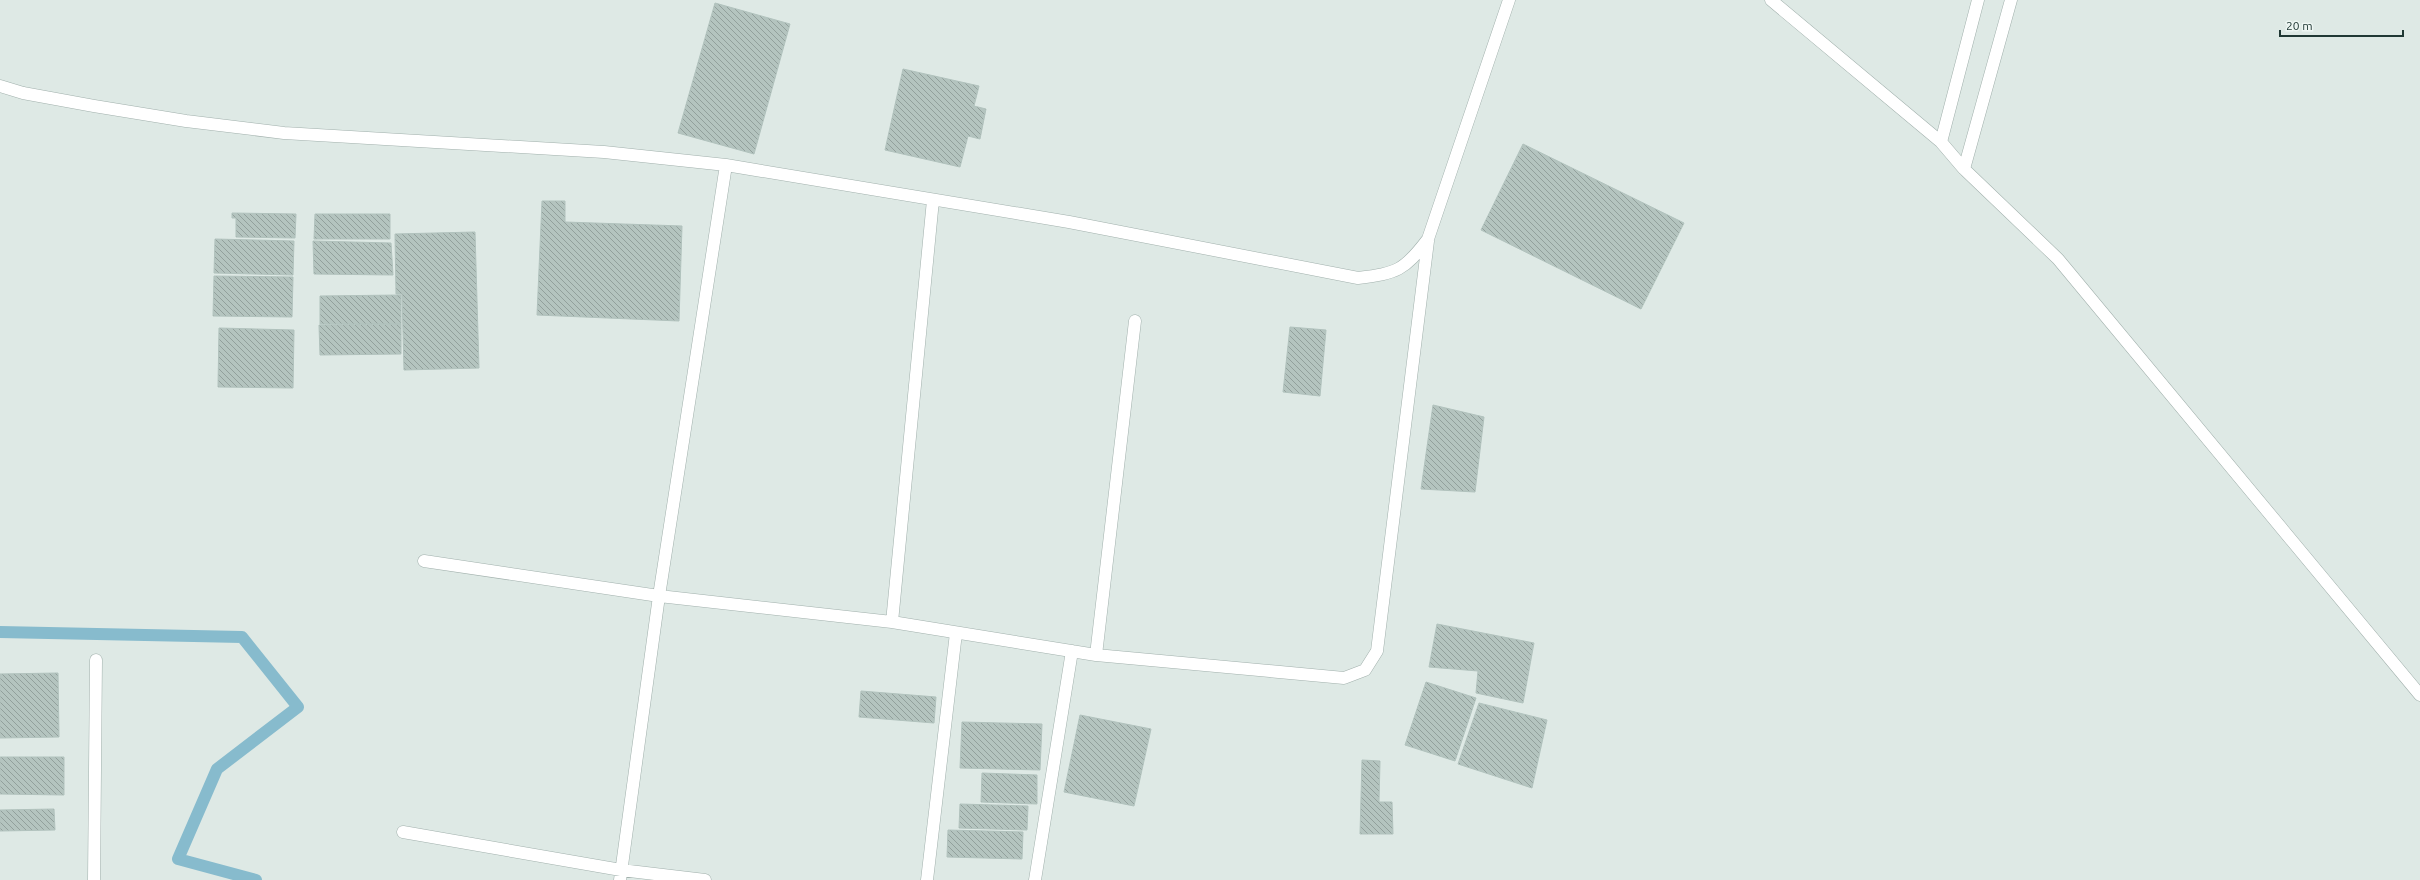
<svg xmlns="http://www.w3.org/2000/svg" width="2420" height="880" viewBox="0 0 2420 880" font-family="Ubuntu,sans-serif">
  <style>
    .lines { fill: none; stroke-linecap: round; stroke-linejoin: round }
    .stream { stroke: #87bbcd; stroke-width: 12 }
    .building { fill: url(#building-back-hatch); stroke: #b1c2bd }
    .minor-casing { stroke: #a1b0ac; stroke-width: 13 }
    .minor { stroke: #fff; stroke-width: 12 }
  </style>
  <defs>
    <pattern id="building-back-hatch" width="6" height="6" patternUnits="userSpaceOnUse"><rect width="6" height="6" fill="#b4c4bf"/><path d="M-1 5l2 2M0 0l6 6M5-1l2 2" fill="none" stroke="#92a09c"/></pattern>
  </defs>
  <rect width="100%" height="100%" fill="#dee9e5"/>
  <g class="lines">
    <!-- stream -->
    <path class="stream" d="M0,632L242,637L298,707L217,769L178,859L256,880"/>
  </g>
  <!-- building -->
  <path class="building" d="M715,3L790,24L754,154L678,133Z
    M903,69L979,86L974,106L986,109L980,139L968,136L960,167L885,150Z
    M1523,144L1684,223L1641,309L1481,230Z
    M542,201H565V222L682,226L679,321L537,315Z
    M232,213L296,214L295,238L236,237V218H232Z
    M315,214H390V239H314Z
    M475,232L479,368L404,370L402,294H396L395,234Z
    M215,239L294,241L293,275L214,273Z
    M313,241L391,243L393,275L314,274Z
    M214,276L293,277L292,317L213,316Z
    M401,295V324H320V296Z
    M401,324V354L320,355L319,325Z
    M1290,327L1326,330L1320,396L1283,392Z
    M219,328L294,330L293,388L218,387Z
    M1433,405L1484,417L1475,492L1421,489Z
    M1437,624L1534,643L1523,703L1476,693L1478,671L1429,667Z
    M58,673L59,737L0,738V674Z
    M1426,682L1476,698L1455,761L1405,745Z
    M861,691L936,697L934,723L859,717Z
    M1479,703L1547,720L1532,788L1458,764Z
    M1080,715L1151,729L1134,806L1064,792Z
    M962,722L1042,724L1040,770L960,768Z
    M0,757H64V795L0,794Z
    M1362,760L1380,761L1379,802H1392L1393,834H1360Z
    M982,773L1037,775V804L981,802Z
    M960,804L1028,806L1027,830L959,828Z
    M54,809L55,830L0,831V810Z
    M948,830L1023,832L1022,859L947,857Z"/>
  <g class="lines">
    <defs>
      <path id="minor" d="M1771,0L1941,142L1964,169L2058,259L2420,695
        M0,86L23,93L94,106L186,121L284,133L604,152L726,165L1069,222L1358,278C1397,273 1404,271 1428,239L1509,0
        M1941,142L1978,0
        M1964,169L2011,0
        M424,561L659,596L892,622L1096,655L1135,321
        M892,622L933,200
        M1096,655L1344,678L1365,670L1377,651L1428,241
        M403,832L621,870L705,880
        M94,880L96,660
        M620,880L659,596L726,165
        M927,880L956,633
        M1035,880L1072,651"/>
    </defs>
    <!-- minor casing -->
    <use href="#minor" class="minor-casing"/>
    <!-- minor -->
    <use href="#minor" class="minor"/>
  </g>
  <!-- scale -->
  <path d="M2280 30v6h123v-6" fill="none" stroke="#203834" stroke-width="2"/>
  <text x="2286" y="30" font-size="12" fill="#203834" stroke="#eef6f3" stroke-width="3" paint-order="stroke">20 m</text>
</svg>
